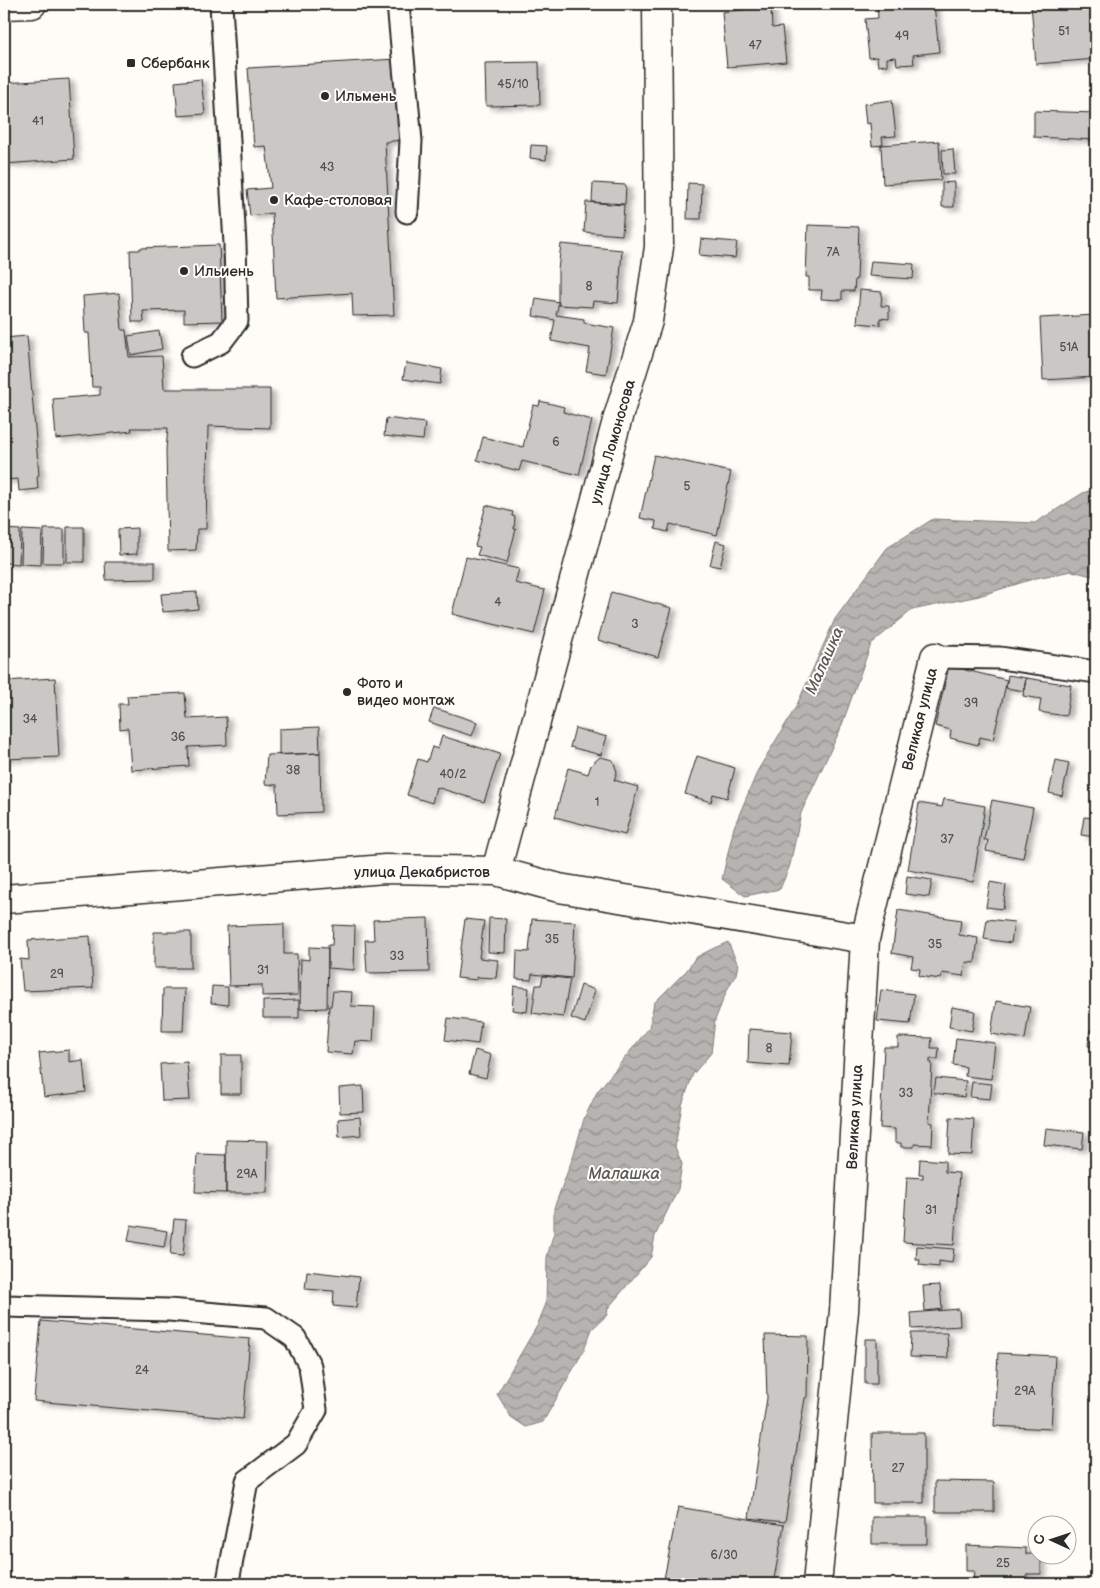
<svg xmlns="http://www.w3.org/2000/svg" width="1100" height="1588" viewBox="0 0 1100 1588" font-family="'Balsamiq Sans',sans-serif">
  <style>
    .water { fill: url(#water-waves); stroke: #7e7d7b }
    .building { fill: #c9c8c4; stroke: #2b2b2b; filter: url(#shadow) }
    .lines { fill: none; stroke-linecap: round; stroke-linejoin: round }
    .lane-casing { stroke: #2b2b2b; stroke-width: 25 }
    .street-casing { stroke: #2b2b2b; stroke-width: 31 }
    .primary-casing { stroke: #2b2b2b; stroke-width: 31 }
    .lane { stroke: #fdfcf7; stroke-width: 21 }
    .street { stroke: #fdfcf7; stroke-width: 28 }
    .primary { stroke: #fdfcf7; stroke-width: 28 }
    .poi-dot { fill: #2b2b2b; stroke: #fdfcf7; stroke-width: 2 }
    .labels { text-anchor: middle; dominant-baseline: central; stroke-width: 4; stroke-linejoin: round; paint-order: stroke }
    .number-label { font-size: 12px; fill: #525251 }
    .poi-label { font-size: 15px; fill: #2b2b2b; stroke: #fdfcf7; text-anchor: start }
    .street-label { font-size: 15px; fill: #2b2b2b; stroke: #fdfcf7 }
    .water-label { font-size: 16px; font-style: italic; fill: #5b5b5a; stroke: #fdfcf7 }
  </style>
  <defs>
    <pattern id="water-waves" width="16" height="10" patternUnits="userSpaceOnUse" patternTransform="scale(1.25)"><rect width="16" height="10" fill="#b5b4b1"/><path d="M0 5q4-4 8 0t8 0" fill="none" stroke="#939390"/></pattern>
    <filter id="shadow"><feDropShadow dx="5.5" dy="3" stdDeviation="2.5" flood-color="#0004"/></filter>
  </defs>
  <rect width="100%" height="100%" fill="#fdfcf7"/>
  <filter id="ink" filterUnits="userSpaceOnUse"><feTurbulence type="fractalNoise" baseFrequency=".02" numOctaves="2"/><feDisplacementMap in="SourceGraphic" scale="10" xChannelSelector="R" yChannelSelector="G"/><feConvolveMatrix kernelMatrix="1 2 1 2 8 2 1 2 1" color-interpolation-filters="sRGB"/></filter>
  <g filter="url(#ink)">
    <!-- water -->
    <path class="water" d="M1096,488V577L1072,571L1036,578L979,596L912,610L871,644L840,730L801,813L790,865L780,889L745,896L722,879L734,827L758,770L796,707L835,619L887,548L933,519L1035,523L1083,493Z
      M728,942L738,965L736,974L727,990L715,1020L711,1053L693,1074L682,1105L675,1147L682,1164L678,1189L655,1236L651,1257L608,1308L607,1315L592,1329L584,1350L543,1422L526,1427L511,1417L497,1394L537,1326L546,1304L547,1257L554,1232V1208L573,1157L584,1119L597,1092L649,1028L654,1003L687,970L695,958L710,950Z"/>
    <!-- building -->
    <path class="building" d="M877,4H934L939,52L913,55L914,64L897,65L896,57L887,58V65L878,66L877,57L869,58L865,19L878,18Z
      M1031,4H1092L1096,59L1036,64Z
      M771,7L772,28L782,27L786,62L727,67L722,12Z
      M396,59L401,140L385,142L394,315L353,316L352,293L276,298L272,213L250,216L247,190L271,188L266,146L254,147L248,68Z
      M539,62L540,105L486,106L485,63Z
      M69,79L74,159L4,164V83Z
      M201,79L205,114L178,116L175,82Z
      M892,100L896,136L882,137L883,145L872,146L870,123L866,124L864,104Z
      M1034,111L1096,113V140L1034,137Z
      M939,141L941,180L883,184L881,145Z
      M531,145L547,146L546,160L530,158Z
      M953,149L955,174H943L942,150Z
      M954,182V207H942V183Z
      M593,183L626,185L625,204L592,202Z
      M688,183L702,184L701,219H687Z
      M586,202L624,205L622,235L584,232Z
      M808,225L859,227L857,279H855L854,291H842V300L821,299L822,290H809V277H806Z
      M701,239L737,242L735,258L699,255Z
      M561,244L622,250L618,303L593,301L592,307L558,305V270Z
      M219,245L222,321L184,322V310L143,311L144,322H132L130,250H140V248Z
      M871,261L914,264L913,279L869,276Z
      M860,290L882,292L881,306H889V319L880,318V325L857,323Z
      M119,293L122,330H126L129,357L162,356L164,389H270V428L208,426L206,529H197L196,550L168,551L166,449L168,428H131L132,431L56,439L53,399L100,395V387H92L89,333H85L83,296Z
      M536,298L559,302L556,315L584,319V323L614,328L606,374L586,371L590,348L551,341L555,320L533,316Z
      M1096,315V377L1043,380L1040,318Z
      M159,331L162,349L131,355L128,336Z
      M27,336L39,475L37,476L38,489L19,491L18,479L4,480V338Z
      M406,363L442,369L440,384L403,379Z
      M540,401L564,407L563,412L592,420L579,475L522,461L519,471L477,460L483,437L523,447L533,405L539,406Z
      M386,418L425,423L423,440L384,436Z
      M654,455L731,472L717,535L670,524L668,532L655,529L656,521L640,518Z
      M486,505L513,512L512,516L515,517L514,529H516L507,563L477,555L480,547L475,546Z
      M67,527H84V562H67Z
      M137,528V554L119,555L118,529Z
      M4,529L20,530L19,564L4,563Z
      M44,529H64V563H43Z
      M22,530L42,531L41,565L21,564Z
      M716,541L726,544L720,567L710,565Z
      M466,557L519,569L515,583L545,590L534,634L452,614Z
      M105,562H155V579L106,580Z
      M197,592L198,609L163,612L161,594Z
      M611,592L672,608L658,657L598,640Z
      M949,666L1007,680L993,740L980,737L978,745L950,738L951,730L935,726Z
      M1008,675L1026,678L1024,691L1006,688Z
      M55,678L59,757L4,759V681Z
      M1026,678L1071,685L1066,716L1039,712L1041,699L1023,696Z
      M185,693L187,719L226,717L227,745L188,747L189,766L131,770L128,728L120,729L119,704H128L127,696Z
      M434,708L477,722L472,736L429,722Z
      M319,727L320,753L279,755V729Z
      M575,728L607,737L601,755L570,747Z
      M442,736L500,754L484,802L436,787L432,803L407,795L418,759L427,762L432,747L438,749Z
      M320,753L321,812L278,814L277,785L265,784L267,755Z
      M697,756L735,768L727,798L713,794L711,802L685,794Z
      M600,757L613,760L617,772L614,780L638,787L625,835L555,817L568,768L588,774L591,765Z
      M1056,760L1069,763L1062,796L1049,793Z
      M944,799L985,806L973,882L908,870L919,803L942,807Z
      M992,800L1033,808L1023,858L986,851L988,840H984Z
      M1084,817L1096,818V837L1081,835Z
      M907,876L932,880L929,897L905,894Z
      M990,882L1006,885L1003,909L986,907Z
      M898,910L961,920L959,935L978,938L975,963L966,962L963,976L942,973L941,979L919,976L920,969L911,968L913,957L892,953Z
      M428,918L429,972L367,973L365,940H374L373,920Z
      M489,918L506,919L505,953L488,952Z
      M465,919L484,921L479,958L498,960L496,978L477,977V980L457,978Z
      M532,919L575,922L572,978L532,974L531,980L516,979L517,951L529,952Z
      M987,919L1014,922L1011,943L984,939Z
      M284,924V954H297L298,995L262,996V985L229,986L227,926Z
      M333,925L355,926L354,970L328,968V945H332Z
      M154,932H191V968H154Z
      M90,936L93,988L23,991L20,959L29,960L28,940Z
      M309,947L328,948L327,1008L300,1009L301,959L309,960Z
      M543,976L570,979L563,1017L532,1013L536,985H541Z
      M581,985L595,990L585,1023L571,1018Z
      M212,986L228,987V1005L211,1003Z
      M514,986L529,988L527,1012L512,1010Z
      M163,989H185L183,1031H162Z
      M881,990L914,994L910,1024L877,1021Z
      M333,991L352,992L351,1006L375,1007L373,1042L355,1041L353,1054L326,1052L329,1006H331Z
      M299,1000V1018H263V1001Z
      M996,1001L1030,1007L1025,1039L991,1034Z
      M952,1007L975,1011L972,1031L949,1027Z
      M448,1018L481,1022L478,1044L445,1040Z
      M749,1029L792,1032L789,1066L748,1063Z
      M1090,1030H1096V1047L1088,1046Z
      M898,1037L932,1038L931,1048H939L938,1059H930V1063H932L929,1122L933,1123L932,1145L914,1144V1147H901V1143H895V1129L880,1128L884,1047H898Z
      M956,1038L995,1043L991,1079L965,1076L966,1067L953,1065Z
      M69,1050V1062L83,1060L86,1092L44,1097L39,1053Z
      M475,1050L491,1055L486,1078L469,1074Z
      M221,1055H241V1094H221Z
      M187,1062L190,1100L162,1101L160,1064Z
      M936,1078L966,1081L964,1097L934,1093Z
      M972,1082L992,1084L990,1099L970,1097Z
      M363,1086L364,1112L340,1113L339,1088Z
      M360,1117L361,1135L339,1137L338,1119Z
      M950,1117L974,1119L972,1155L948,1154Z
      M1046,1128L1084,1132L1082,1149L1044,1145Z
      M226,1140L268,1141L267,1193H226Z
      M197,1154L226,1155V1193L195,1192Z
      M920,1159L945,1161V1172L959,1173L954,1245L903,1242L907,1177L923,1178V1174H919Z
      M174,1219L186,1220L183,1256L170,1255Z
      M131,1225L167,1231L164,1247L128,1241Z
      M917,1246L954,1249L952,1263L939,1261V1267L919,1265L920,1260H916Z
      M307,1271L359,1277L356,1308L333,1306L334,1291L305,1289Z
      M940,1285L942,1309L925,1311L923,1286Z
      M959,1309L960,1326L912,1329L911,1313Z
      M41,1321L250,1339L243,1419L34,1401Z
      M911,1333H947L948,1358L910,1357Z
      M765,1335L808,1336L807,1397L805,1398L800,1428L785,1522L749,1518L767,1398Z
      M865,1339H877V1384H865Z
      M998,1353L1055,1356L1051,1429L994,1426Z
      M872,1433H924V1503H873Z
      M935,1481L994,1482V1512H935Z
      M678,1507L784,1525L773,1584H663Z
      M872,1517H927V1544H872Z
      M966,1545L1026,1548V1554H1038V1556H1041V1574H1027V1584H973L974,1571H966Z"/>
    <g class="lines">
      <defs>
        <path id="lane" d="M398,4L411,141L407,212
          M192,356L221,342L237,321L235,244L221,4
          M935,657L1000,658L1096,672
          M4,1306L169,1310L266,1318L295,1338L310,1366L316,1410L296,1444L247,1481L228,1581L226,1584"/>
        <path id="street" d="M496,871L618,417L648,321L659,247L657,4
          M4,899L385,869L496,871L559,888L865,939
          M817,1584L844,1311L865,939L935,657"/>
        <path id="primary" d="M4,5L32,4"/>
      </defs>
      <!-- lane casing -->
      <use href="#lane" class="lane-casing"/>
      <!-- street casing -->
      <use href="#street" class="street-casing"/>
      <!-- primary casing -->
      <use href="#primary" class="primary-casing"/>
      <!-- lane -->
      <use href="#lane" class="lane"/>
      <!-- street -->
      <use href="#street" class="street"/>
      <!-- primary -->
      <use href="#primary" class="primary"/>
    </g>
  </g>
  <!-- markers -->
  <g class="poi-dot">
    <rect x="126" y="58" width="10" height="10" rx="2.5"/>
    <circle cx="325" cy="96" r="5"/>
    <circle cx="274" cy="200" r="5"/>
    <circle cx="184" cy="271" r="5"/>
    <circle cx="347" cy="692" r="5"/>
  </g>
  <g class="labels">
    <!-- number labels -->
    <g class="number-label">
      <text x="1064" y="31">51</text>
      <text x="902" y="36">49</text>
      <text x="755" y="45">47</text>
      <text x="513" y="84">45/10</text>
      <text x="38" y="121">41</text>
      <text x="327" y="167">43</text>
      <text x="833" y="252">7А</text>
      <text x="589" y="286">8</text>
      <text x="1069" y="347">51А</text>
      <text x="556" y="442">6</text>
      <text x="687" y="486">5</text>
      <text x="498" y="602">4</text>
      <text x="635" y="624">3</text>
      <text x="971" y="703">39</text>
      <text x="30" y="719">34</text>
      <text x="178" y="737">36</text>
      <text x="293" y="770">38</text>
      <text x="453" y="774">40/2</text>
      <text x="597" y="802">1</text>
      <text x="947" y="839">37</text>
      <text x="552" y="939">35</text>
      <text x="935" y="944">35</text>
      <text x="397" y="956">33</text>
      <text x="263" y="970">31</text>
      <text x="57" y="974">29</text>
      <text x="769" y="1048">8</text>
      <text x="906" y="1093">33</text>
      <text x="247" y="1174">29А</text>
      <text x="931" y="1210">31</text>
      <text x="142" y="1370">24</text>
      <text x="1025" y="1391">29А</text>
      <text x="898" y="1468">27</text>
      <text x="724" y="1555">6/30</text>
      <text x="1003" y="1563">25</text>
    </g>
    <!-- poi labels -->
    <g class="poi-label">
      <text x="141" y="63">Сбербанк</text>
      <text x="335" y="96">Ильмень</text>
      <text x="284" y="200">Кафе-столовая</text>
      <text x="194" y="271">Ильиень</text>
      <text x="357" y="683">Фото и<tspan x="357" dy="17">видео монтаж</tspan></text>
    </g>
    <!-- street labels -->
    <g class="street-label">
      <text transform="translate(613 442) rotate(-74)">улица Ломоносова</text>
      <text transform="translate(920 719) rotate(-76)">Великая улица</text>
      <text x="422" y="872">улица Декабристов</text>
      <text transform="translate(855 1117) rotate(-87)">Великая улица</text>
    </g>
    <!-- water labels -->
    <g class="water-label">
      <text transform="translate(825 661) rotate(-66)">Малашка</text>
      <text x="624" y="1174">Малашка</text>
    </g>
  </g>
  <!-- margin -->
  <rect width="1100" height="1588" fill="none" stroke="#fdfcf7" stroke-width="20"/>
  <rect x="10" y="10" width="1080" height="1568" fill="none" stroke="#2b2b2b" stroke-width="2" filter="url(#ink)"/>
  <!-- north arrow -->
  <g transform="translate(1052 1540) rotate(273)"><circle r="24" fill="#fdfcf7" stroke="#a9a8a5"/>
  <path d="M0-4L9 19L0 12L-9 19Z" fill="#2b2b2b"/>
  <text y="-8" font-size="14" font-weight="bold" text-anchor="middle" fill="#2b2b2b">С</text>
  </g>
</svg>
